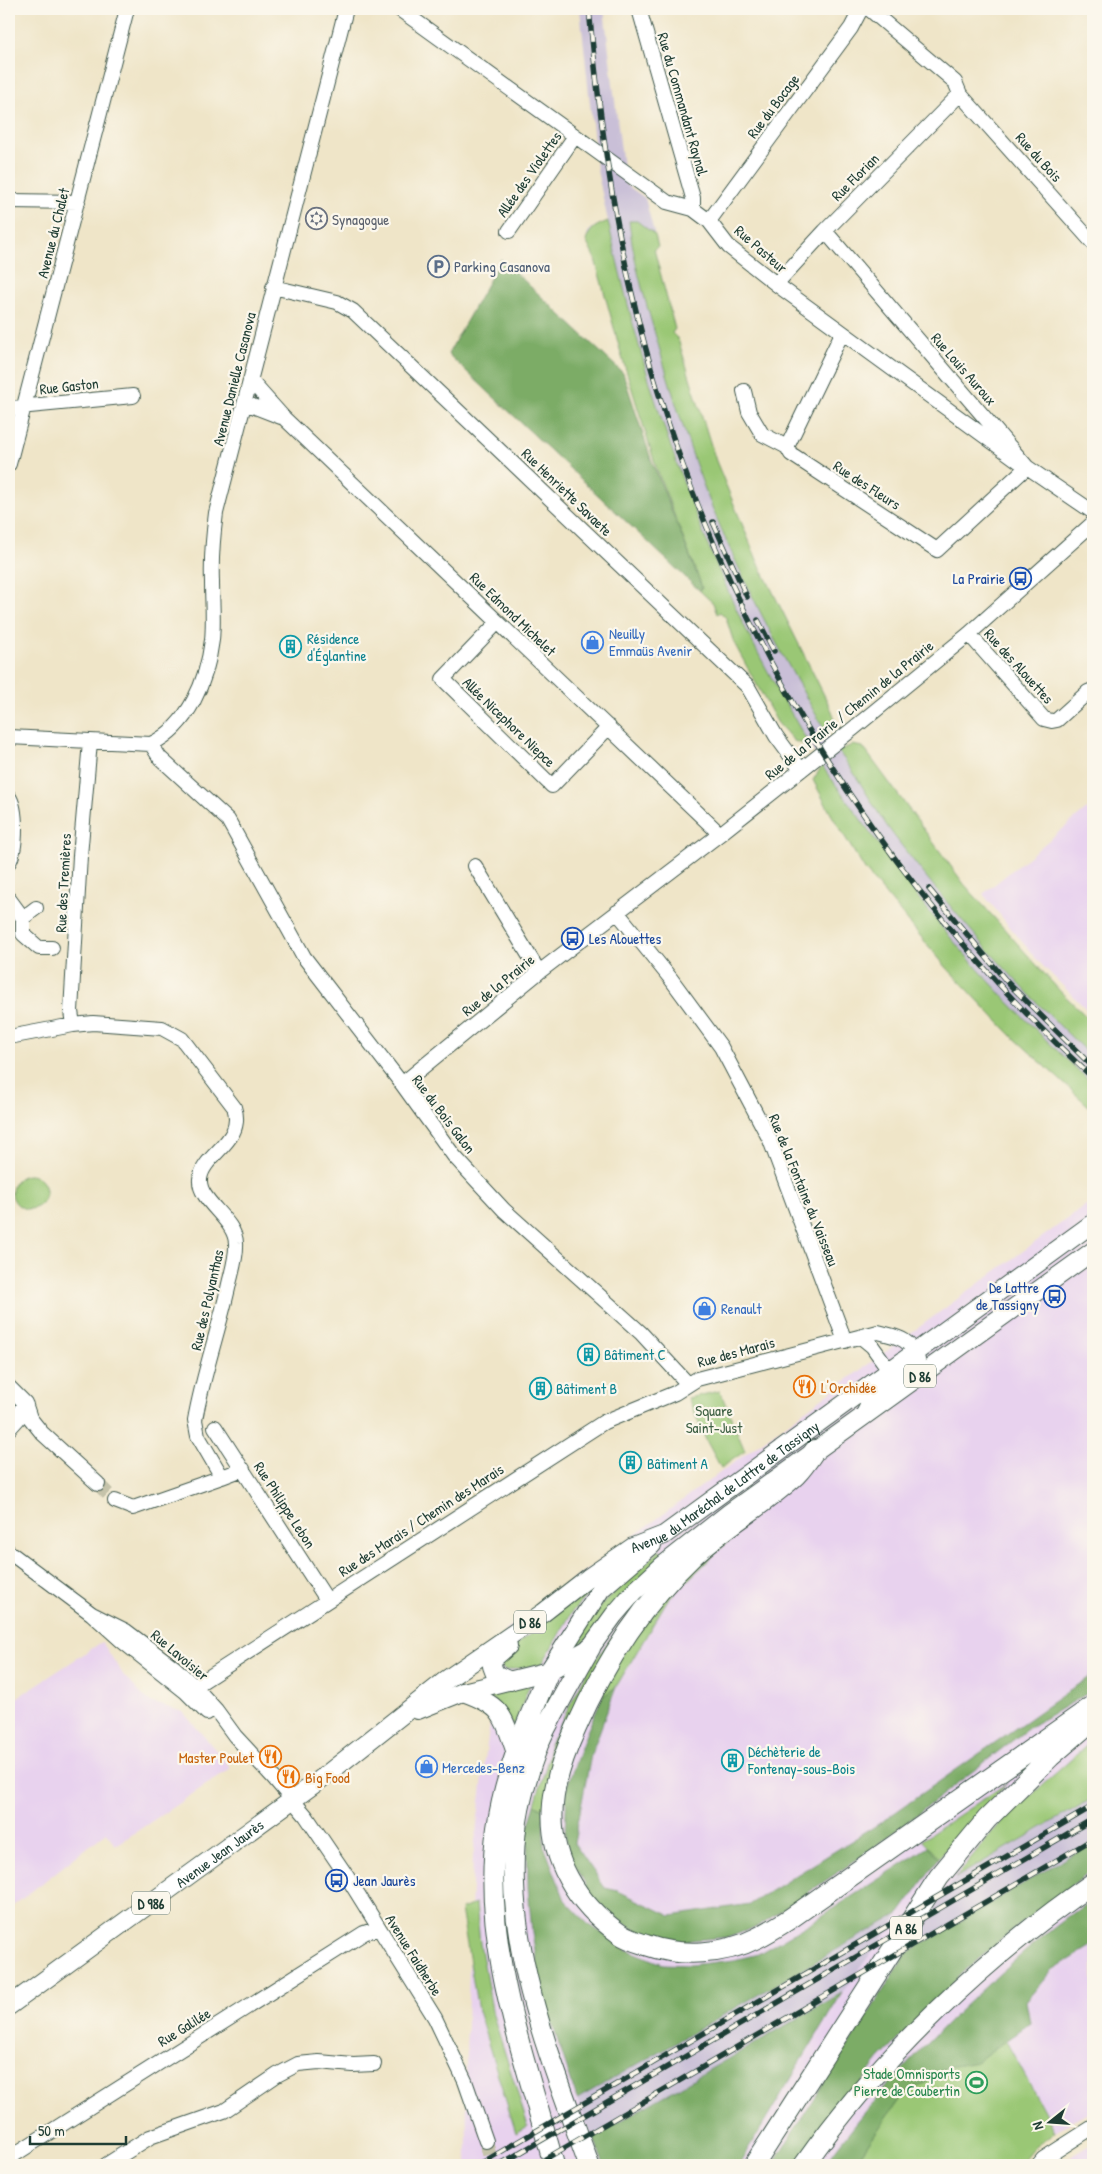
<svg xmlns="http://www.w3.org/2000/svg" width="1102" height="2174" viewBox="0 0 1102 2174" font-family="'Patrick Hand',sans-serif">
  <style>
    .built { fill: #e8d2ee }
    .industrial { fill: #c9bfd7 }
    .green { fill: #9ac775; stroke: #5c8254 }
    .forest { fill: #7bac66; stroke: #4d744d }
    .lines { fill: none; stroke-linecap: round; stroke-linejoin: round }
    .minor-tunnel { stroke: #c5c3aa; stroke-width: 14; stroke-dasharray: 14 7; stroke-linecap: butt }
    .minor-casing { stroke: #3e564a; stroke-width: 16 }
    .major-casing { stroke: #3e564a; stroke-width: 20 }
    .highway-casing { stroke: #3e564a; stroke-width: 22 }
    .minor { stroke: #fff; stroke-width: 14 }
    .major { stroke: #fff; stroke-width: 18 }
    .highway { stroke: #fff; stroke-width: 20 }
    .rail-casing { stroke: #1f3d34; stroke-width: 5.5 }
    .rail { stroke: #fbf7ec; stroke-width: 4; stroke-dasharray: 11; stroke-linecap: butt }
    .labels { text-anchor: middle; dominant-baseline: central; stroke-width: 4.5; stroke-linejoin: round; paint-order: stroke }
    .shield { fill: #fbf7ec; stroke: #61756b; stroke-width: 1 }
    .shield-label { font-size: 14px; font-weight: bold; fill: #1f3d34 }
    .street-label { font-size: 15px; fill: #1f3d34; stroke: #fbf7ec }
    .worship-label { font-size: 15px; fill: #5b616d; stroke: #fbf7ec; text-anchor: start }
    .service-label { font-size: 15px; fill: #4e5e75; stroke: #fbf7ec; text-anchor: start }
    .transit-label { font-size: 15px; fill: #164399; stroke: #fbf7ec; text-anchor: end }
    .shop-label { font-size: 15px; fill: #366cbe; stroke: #fbf7ec; text-anchor: start }
    .culture-label { font-size: 15px; fill: #0d838f; stroke: #fbf7ec; text-anchor: start }
    .food-label { font-size: 15px; fill: #c56008; stroke: #fbf7ec; text-anchor: start }
    .park-label { font-size: 15px; fill: #3e6044; stroke: #fbf7ec }
    .leisure-label { font-size: 15px; fill: #27864d; stroke: #fbf7ec; text-anchor: end }
  </style>
  <rect width="100%" height="100%" fill="#fbf7ec"/>
  <filter id="ink" filterUnits="userSpaceOnUse"><feTurbulence type="fractalNoise" baseFrequency=".02" numOctaves="2"/><feDisplacementMap in="SourceGraphic" scale="10" xChannelSelector="R" yChannelSelector="G"/><feConvolveMatrix kernelMatrix="1 2 1 2 8 2 1 2 1" color-interpolation-filters="sRGB"/></filter>
  <filter id="wash" filterUnits="userSpaceOnUse"><feTurbulence type="fractalNoise" baseFrequency=".0096" numOctaves="4" result="noise"/><feDisplacementMap in="SourceGraphic" scale="20" xChannelSelector="R" yChannelSelector="G"/><feGaussianBlur stdDeviation="1.12" result="paint"/><feColorMatrix in="noise" values="0 0 0 0 0 0 0 0 0 0 0 0 0 0 0 0 0 1.4 0 .05"/><feComposite in="paint" operator="in"/></filter>
  <g filter="url(#wash)">
    <rect width="100%" height="100%" fill="#efe5c8"/>
    <!-- built -->
    <path class="built" d="M1087,809L1093,816V1016L1037,960L983,894Z
      M1093,1200V2110L1055,2131L985,2003L844,2165H467L466,2053L473,1857L488,1737L505,1630Z
      M102,1642L124,1676L148,1701L183,1712L231,1768L115,1846L107,1832L9,1909V1703Z
      M1093,2142V2165H1061L1064,2160Z"/>
    <!-- industrial -->
    <path class="industrial" d="M580,9H604L625,184L645,198L658,247L654,249L675,329L672,333L678,339L716,461L757,559L832,711L836,722L833,728L826,732L838,751L852,745L863,747L964,884L1059,990L1093,1023V1110L1011,1035L947,968L865,870L831,814L813,780L822,765L810,746L794,741L777,722L734,643L726,618L720,612L717,614L713,603L700,591L702,587L657,470L622,357L595,259L586,241L588,232L594,227L608,221L597,170Z
      M1093,1798V1842L907,1953L955,1878Z
      M900,1913L842,1993L593,2137L577,2099Z"/>
    <!-- green -->
    <path class="green" d="M608,221C638,359 681,493 741,619C762,663 786,704 810,746L794,741L777,722L734,643L726,618L720,612L717,614L713,603L700,591L702,587L657,470L622,357L595,259L586,241C590,228 596,226 608,221Z
      M629,221H637L655,235L658,247L654,249L675,329L672,333L678,339L716,461L757,560L832,711L836,722L833,728L826,732C786,663 748,593 717,519C695,468 679,414 663,361C650,315 634,269 629,221Z
      M852,745L863,747L964,884L1059,990L1093,1023V1058C1021,990 955,916 895,837C874,810 860,778 838,751Z
      M822,766C868,828 911,893 962,951C1003,998 1047,1042 1093,1084V1110L1011,1035L947,968L865,870L831,814L813,780Z
      M12 1192a17 17 0 1 1 34 0a17 17 0 1 1-34 0Z
      M720,1391L745,1451L721,1468L706,1440L688,1398Z
      M742,1528L668,1599L616,1687L602,1697L613,1665L691,1564Z
      M659,1550L666,1555L587,1639L574,1648L573,1643L601,1605Z
      M596,1580L598,1583L572,1612L542,1664L505,1671L500,1666L504,1654L538,1628L551,1612Z
      M624,1620L626,1621L543,1809L535,1804L549,1756V1746L588,1670Z
      M531,1682L514,1726L487,1693Z
      M1093,1740V1798L955,1878L1002,1821Z
      M1007,1783L939,1858L922,1840Z
      M476,1904L480,1943L493,2015L528,2126L516,2133L478,2011L461,1909Z
      M994,2019L1055,2131L1031,2150L1019,2165H853L901,2097L948,2067Z"/>
    <!-- forest -->
    <path class="forest" d="M501,259L623,373L651,459L702,587L700,591L448,354Z
      M1093,1674V1690L1030,1727L871,1850L760,1925L730,1937L681,1941L647,1936L625,1924L605,1909L590,1893L570,1855L565,1834L567,1786L586,1734L602,1697L616,1687L591,1755L574,1843L605,1888L618,1891L671,1916L750,1904L880,1823Z
      M535,1804L543,1809L544,1846L565,1900L588,1924L628,1950L663,1964L690,1965L734,1960L758,1954L814,1921L928,1847L939,1858L900,1913L577,2099L543,1996L532,1933L528,1887L527,1832Z
      M1093,1842V1869L1010,1932L965,1971L879,2060L798,2165H772L907,1953Z
      M1093,1899V1945L1052,1970L1026,2001L1030,2023L976,2062L948,2067L901,2097L853,2165H824C861,2113 905,2065 951,2019C996,1976 1042,1934 1093,1899Z
      M842,1993L739,2165H604L593,2137Z"/>
  </g>
  <g filter="url(#ink)">
    <g class="lines">
      <!-- minor-tunnel -->
      <path class="minor-tunnel" d="M98,1484L115,1501
        M486,2141L492,2165"/>
      <defs>
        <path id="minor" d="M399,9L667,202L693,209L709,221L729,247L776,284L1027,467
          M639,9L693,198V209
          M869,9L955,82L960,94L1093,243
          M9,201L78,202
          M709,221L851,28L861,9
          M509,231L575,136
          M825,231L1027,467L1093,512
          M776,284L825,231L960,94
          M273,287L337,302L353,311L748,687L776,736L801,770
          M842,333L787,447L791,454L937,550L1027,467
          M250,380L284,418L720,834
          M744,391L749,412L762,434L787,447
          M245,403L281,417
          M9,408L133,396
          M9,464L127,9
          M498,622L443,679L552,786L609,727
          M969,634L1044,719L1052,721L1057,720L1088,692L1093,690
          M9,737L151,744C189,726 207,680 212,640C214,620 212,601 212,582C211,559 213,536 216,513L346,9
          M151,744L160,758L228,820L304,957L402,1084L454,1156L504,1210L641,1333L688,1384
          M9,797C17,808 17,849 9,862
          M475,866L539,972
          M9,899L23,918V934L39,948H52
          M617,912L671,979L721,1047L770,1140L845,1341
          M23,918L36,908
          M73,1025L71,1011L80,856L90,742
          M9,1037L73,1025L93,1023L162,1028L182,1039L234,1107C246,1142 203,1153 200,1179C198,1201 235,1219 236,1243C237,1256 232,1271 229,1284C219,1330 203,1374 195,1420L198,1436L222,1477L243,1469
          M402,1084L539,972L720,834L854,728L969,634L1093,523
          M861,1337L872,1346L890,1371
          M9,1387L25,1403L30,1418L42,1433L98,1484
          M215,1427L327,1600
          M9,1429L18,1419L21,1409L26,1405
          M115,1501L133,1508L222,1477
          M9,1552L92,1614L122,1641L186,1692L207,1713
          M92,1614L126,1631L175,1668L195,1687L216,1710L235,1736L273,1777L306,1816L346,1875L435,2018L465,2081L486,2141
          M186,1692L604,1422L675,1393L697,1379L878,1332C898,1337 910,1338 918,1360L916,1366L870,1400L861,1418
          M9,2158L364,1933L378,1928
          M106,2165L150,2137L224,2111L277,2075L298,2064L319,2062L353,2065L374,2064
          M1038,2165L1043,2159L1093,2127"/>
        <g id="major">
          <path d="M508,1646L493,1659L492,1666L495,1674L510,1681"/>
          <path d="M550,1669L601,1589L652,1545"/>
          <path d="M463,1692C502,1706 502,1713 515,1750"/>
          <path d="M418,1710L463,1692L549,1671L590,1648L614,1615L634,1592L662,1566L729,1513L1093,1251"/>
          <path id="s1" d="M9,2006L317,1782L446,1680L543,1613L588,1578L633,1547L664,1535L1093,1223"/>
        </g>
        <path id="highway" d="M815,1450C809,1459 803,1468 796,1475C764,1505 725,1526 693,1556C642,1604 604,1664 576,1728C565,1752 555,1778 553,1804C548,1858 577,1904 620,1934C627,1939 637,1942 646,1945C680,1957 724,1955 757,1938C769,1932 780,1925 791,1918L1093,1706
          M549,1671C527,1722 505,1773 497,1828C480,1942 525,2057 554,2165
          M589,2165C550,2056 500,1940 517,1821C521,1796 529,1769 538,1745C542,1734 548,1724 553,1714C565,1692 577,1670 590,1648
          M754,2165L939,1877L987,1819L1050,1757L1093,1720
          M804,2165C880,2057 984,1958 1093,1883"/>
      </defs>
      <!-- minor casing -->
      <use href="#minor" class="minor-casing"/>
      <!-- major casing -->
      <use href="#major" class="major-casing"/>
      <!-- highway casing -->
      <use href="#highway" class="highway-casing"/>
      <!-- minor -->
      <use href="#minor" class="minor"/>
      <!-- major -->
      <use href="#major" class="major"/>
      <!-- highway -->
      <use href="#highway" class="highway"/>
      <defs>
        <path id="rail" d="M589,9C599,112 612,214 637,315C709,606 872,876 1093,1078
          M713,522L747,597
          M758,620L774,651
          M929,889L1008,983L1093,1067
          M478,2165L1093,1806
          M499,2165L1093,1819
          M535,2165L1093,1839"/>
      </defs>
      <!-- rail casing -->
      <use href="#rail" class="rail-casing"/>
      <!-- rail -->
      <use href="#rail" class="rail"/>
    </g>
  </g>
  <!-- icons -->
  <defs>
    <symbol id="synagogue-ring" viewBox="-11 -11 22 22"><circle r="9.5" fill="#fbf7ec" stroke="#6b7280" stroke-width="1.5"/><path d="M0-6.5L5.6 3.2H-5.6ZM0 6.5L5.6-3.2H-5.6Z" fill="#6b7280"/></symbol>
    <symbol id="parking-ring" viewBox="-11 -11 22 22"><circle r="9.5" fill="#fbf7ec" stroke="#5c6f8a" stroke-width="1.5"/><path d="M-3.5-5.5H1a3.5 3.5 0 0 1 0 7H-1V5.5H-3.5ZM-1-3.4V-.6H.8a1.4 1.4 0 0 0 0-2.8Z" fill="#5c6f8a"/></symbol>
    <symbol id="bus-ring" viewBox="-11 -11 22 22"><circle r="9.5" fill="#fbf7ec" stroke="#1a4fb4" stroke-width="1.5"/><path d="M-5-6H5V4H4V6H2V4H-2V6H-4V4H-5ZM-3.5-4V0h7V-4ZM-3.5 1.2v1.5H-2V1.2ZM2 1.2v1.5H3.5V1.2Z" fill="#1a4fb4"/></symbol>
    <symbol id="shop-ring" viewBox="-11 -11 22 22"><circle r="9.5" fill="#fbf7ec" stroke="#3f7fe0" stroke-width="1.5"/><path d="M-5-2.5h2.3a2.7 3.5 0 0 1 5.4 0H5L5.5 6h-11ZM-1.5-2.5h3a1.5 2.3 0 0 0-3 0Z" fill="#3f7fe0"/></symbol>
    <symbol id="building-ring" viewBox="-11 -11 22 22"><circle r="9.5" fill="#fbf7ec" stroke="#0f9aa8" stroke-width="1.5"/><path d="M-4-6H4V6H1V3H-1V6H-4ZM-2.5-4.3h1.7v1.8h-1.7ZM.8-4.3h1.7v1.8H.8ZM-2.5-1h1.7V.8h-1.7ZM.8-1h1.7V.8H.8Z" fill="#0f9aa8"/></symbol>
    <symbol id="restaurant-ring" viewBox="-11 -11 22 22"><circle r="9.5" fill="#fbf7ec" stroke="#e8710a" stroke-width="1.5"/><path d="M-5-6h1v4h1v-4h1v4h1v-4h1v5L-1.5 .5V6h-2V.5L-5-1ZM5-6V6H3V1.5H1.5Q1.5-4 5-6Z" fill="#e8710a"/></symbol>
    <symbol id="stadium-ring" viewBox="-11 -11 22 22"><circle r="9.5" fill="#fbf7ec" stroke="#2e9e5b" stroke-width="1.5"/><path d="M0-5a6.5 5 0 1 0 0 10a6.5 5 0 1 0 0-10ZM-3.5-1.8h7v3.6h-7Z" fill="#2e9e5b"/></symbol>
  </defs>
  <g fill-rule="evenodd">
    <use href="#synagogue-ring" x="304" y="206" width="25" height="25"/>
    <use href="#parking-ring" x="426" y="254" width="25" height="25"/>
    <use href="#bus-ring" x="1008" y="566" width="25" height="25"/>
    <use href="#shop-ring" x="580" y="630" width="25" height="25"/>
    <use href="#building-ring" x="278" y="634" width="25" height="25"/>
    <use href="#bus-ring" x="560" y="926" width="25" height="25"/>
    <use href="#bus-ring" x="1042" y="1284" width="25" height="25"/>
    <use href="#shop-ring" x="692" y="1296" width="25" height="25"/>
    <use href="#building-ring" x="576" y="1342" width="25" height="25"/>
    <use href="#restaurant-ring" x="792" y="1374" width="25" height="25"/>
    <use href="#building-ring" x="528" y="1376" width="25" height="25"/>
    <use href="#building-ring" x="618" y="1450" width="25" height="25"/>
    <use href="#restaurant-ring" x="258" y="1744" width="25" height="25"/>
    <use href="#building-ring" x="720" y="1748" width="25" height="25"/>
    <use href="#shop-ring" x="414" y="1754" width="25" height="25"/>
    <use href="#restaurant-ring" x="276" y="1764" width="25" height="25"/>
    <use href="#bus-ring" x="324" y="1868" width="25" height="25"/>
    <use href="#stadium-ring" x="964" y="2070" width="25" height="25"/>
  </g>
  <g class="labels">
    <!-- shield labels -->
    <g class="shield">
      <rect x="904" y="1364.5" width="32" height="23" rx="4"/>
      <rect x="514" y="1610.5" width="32" height="23" rx="4"/>
      <rect x="132" y="1891.5" width="38" height="23" rx="4"/>
      <rect x="890" y="1916.5" width="32" height="23" rx="4"/>
    </g>
    <g class="shield-label">
      <text x="920" y="1376">D 86</text>
      <text x="530" y="1622">D 86</text>
      <text x="151" y="1903">D 986</text>
      <text x="906" y="1928">A 86</text>
    </g>
    <!-- street labels -->
    <g class="street-label">
      <text transform="translate(683 104) rotate(74)">Rue du Commandant Raynal</text>
      <text transform="translate(773 106) rotate(-53)">Rue du Bocage</text>
      <text transform="translate(1039 157) rotate(48)">Rue du Bois</text>
      <text transform="translate(529 174) rotate(-55)">Allée des Violettes</text>
      <text transform="translate(855 177) rotate(-45)">Rue Florian</text>
      <text transform="translate(53 233) rotate(-76)">Avenue du Chalet</text>
      <text transform="translate(761 249) rotate(41)">Rue Pasteur</text>
      <text transform="translate(964 369) rotate(49)">Rue Louis Auroux</text>
      <text transform="translate(234 379) rotate(-76)">Avenue Danielle Casanova</text>
      <text transform="translate(69 386) rotate(-6)">Rue Gaston</text>
      <text transform="translate(867 485) rotate(33)">Rue des Fleurs</text>
      <text transform="translate(567 492) rotate(44)">Rue Henriette Savaete</text>
      <text transform="translate(513 614) rotate(44)">Rue Edmond Michelet</text>
      <text transform="translate(1019 666) rotate(48)">Rue des Alouettes</text>
      <text transform="translate(849 710) rotate(-39)">Rue de la Prairie / Chemin de la Prairie</text>
      <text transform="translate(509 722) rotate(44)">Allée Nicephore Niepce</text>
      <text transform="translate(63 883) rotate(-87)">Rue des Tremières</text>
      <text transform="translate(498 985) rotate(-39)">Rue de la Prairie</text>
      <text transform="translate(444 1114) rotate(53)">Rue du Bois Galon</text>
      <text transform="translate(804 1190) rotate(68)">Rue de la Fontaine du Vaisseau</text>
      <text transform="translate(207 1300) rotate(-77)">Rue des Polyanthas</text>
      <text transform="translate(736 1352) rotate(-15)">Rue des Marais</text>
      <text stroke="none"><textPath href="#s1" startOffset="885">Avenue du Maréchal de Lattre de Tassigny</textPath></text>
      <text transform="translate(285 1505) rotate(57)">Rue Philippe Lebon</text>
      <text transform="translate(421 1520) rotate(-33)">Rue des Marais / Chemin des Marais</text>
      <text transform="translate(180 1655) rotate(40)">Rue Lavoisier</text>
      <text stroke="none"><textPath href="#s1" startOffset="260">Avenue Jean Jaurès</textPath></text>
      <text transform="translate(414 1955) rotate(58)">Avenue Faidherbe</text>
      <text transform="translate(184 2027) rotate(-32)">Rue Galilée</text>
    </g>
    <!-- worship labels -->
    <g class="worship-label">
      <text x="332" y="219">Synagogue</text>
    </g>
    <!-- service labels -->
    <g class="service-label">
      <text x="454" y="266">Parking Casanova</text>
    </g>
    <!-- transit labels -->
    <g class="transit-label">
      <text x="1005" y="578">La Prairie</text>
      <text x="589" y="938" text-anchor="start">Les Alouettes</text>
      <text x="1039" y="1287">De Lattre<tspan x="1039" dy="17">de Tassigny</tspan></text>
      <text x="353" y="1880" text-anchor="start">Jean Jaurès</text>
    </g>
    <!-- shop labels -->
    <g class="shop-label">
      <text x="609" y="633">Neuilly<tspan x="609" dy="17">Emmaüs Avenir</tspan></text>
      <text x="721" y="1308">Renault</text>
      <text x="442" y="1767">Mercedes-Benz</text>
    </g>
    <!-- culture labels -->
    <g class="culture-label">
      <text x="307" y="638">Résidence<tspan x="307" dy="17">d'Églantine</tspan></text>
      <text x="604" y="1354">Bâtiment C</text>
      <text x="556" y="1388">Bâtiment B</text>
      <text x="647" y="1463">Bâtiment A</text>
      <text x="748" y="1751">Déchèterie de<tspan x="748" dy="17">Fontenay-sous-Bois</tspan></text>
    </g>
    <!-- food labels -->
    <g class="food-label">
      <text x="821" y="1387">L'Orchidée</text>
      <text x="254" y="1757" text-anchor="end">Master Poulet</text>
      <text x="305" y="1777">Big Food</text>
    </g>
    <!-- park labels -->
    <g class="park-label">
      <text x="714" y="1410">Square<tspan x="714" dy="17">Saint-Just</tspan></text>
    </g>
    <!-- leisure labels -->
    <g class="leisure-label">
      <text x="960" y="2073">Stade Omnisports<tspan x="960" dy="17">Pierre de Coubertin</tspan></text>
    </g>
  </g>
  <!-- margin -->
  <rect width="1102" height="2174" fill="none" stroke="#fbf7ec" stroke-width="30"/>
  <!-- north arrow -->
  <g transform="translate(1050 2122) rotate(253)" stroke="#fbf7ec" stroke-width="4" paint-order="stroke">
  <path d="M0-4L9 19L0 12L-9 19Z" fill="#1f3d34"/>
  <text y="-8" font-size="14" font-weight="bold" text-anchor="middle" fill="#1f3d34">N</text>
  </g>
  <!-- scale -->
  <path d="M30 2136v8h96v-8" fill="none" stroke="#1f3d34" stroke-width="2.5"/>
  <text x="38" y="2136" font-size="15" fill="#1f3d34" stroke="#fbf7ec" stroke-width="4" paint-order="stroke">50 m</text>
</svg>
